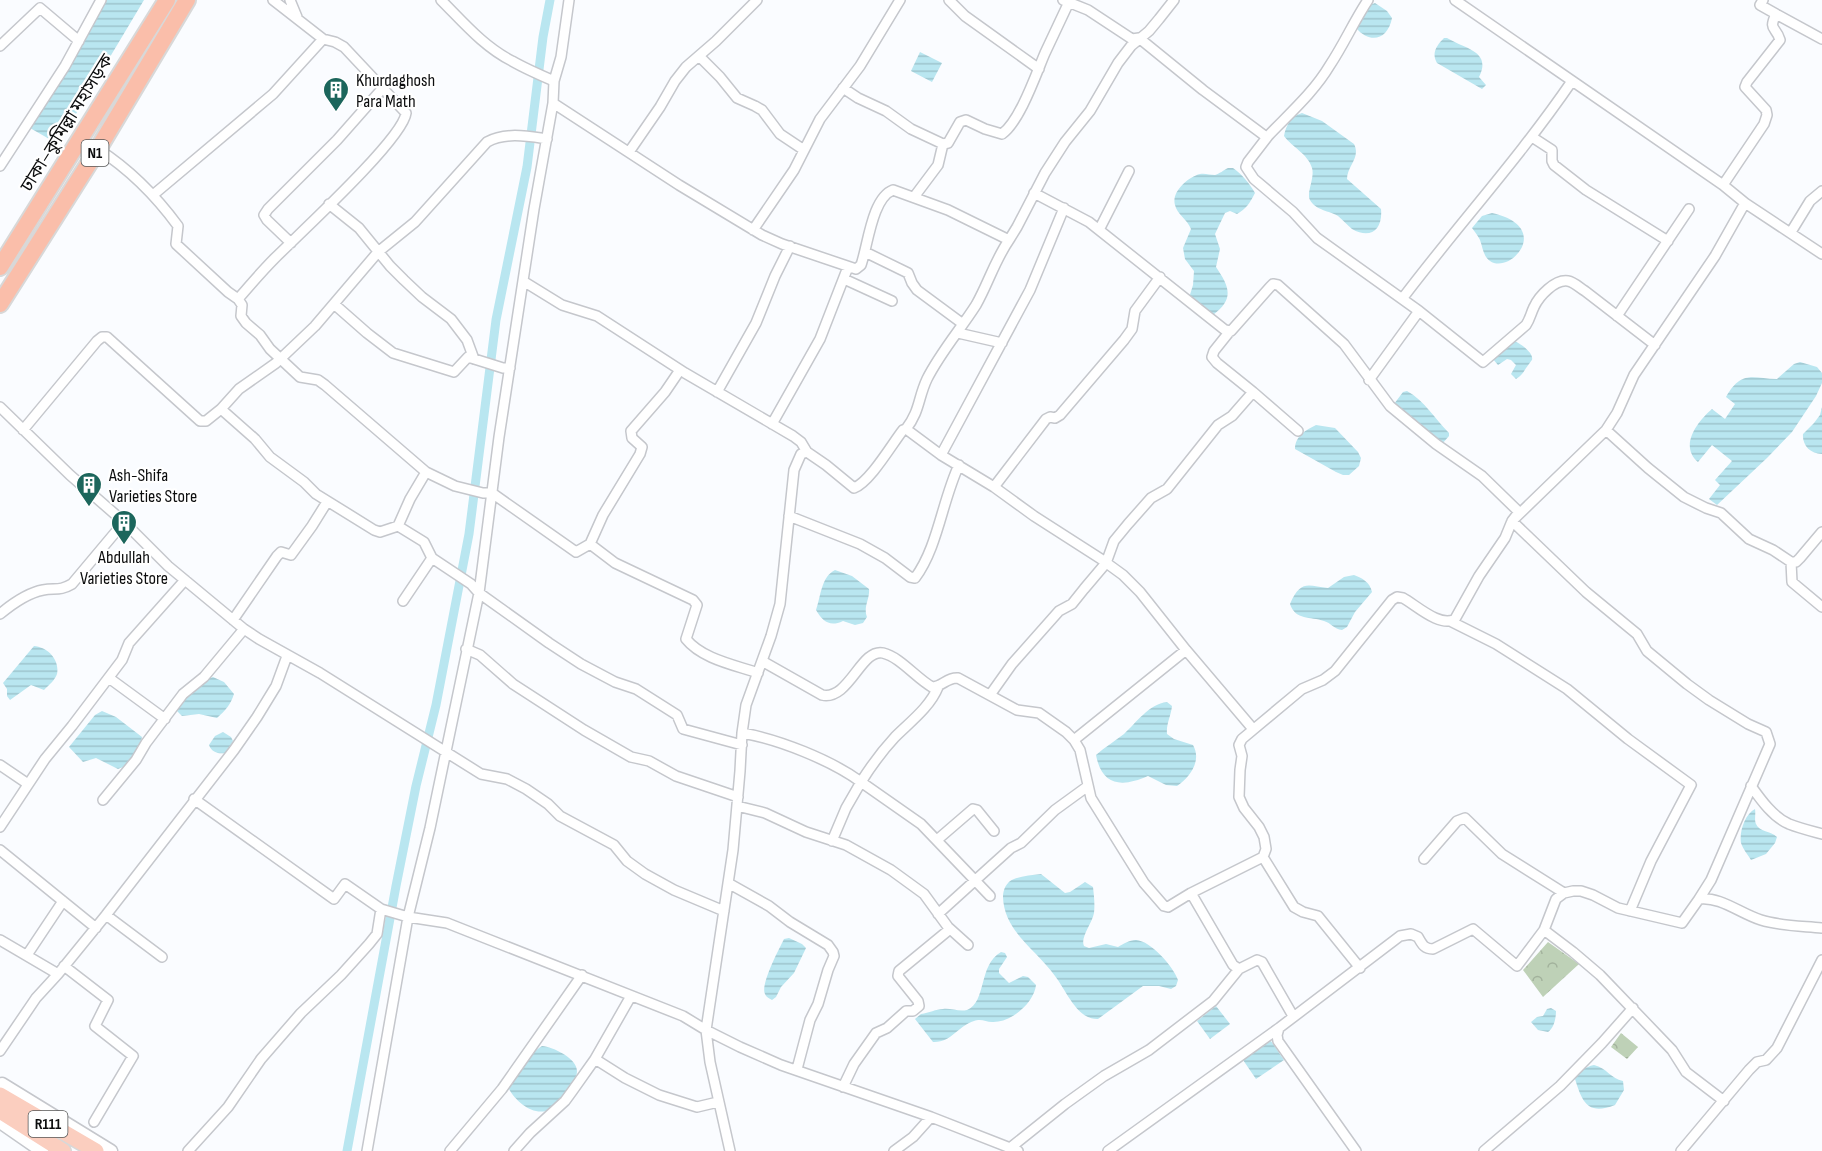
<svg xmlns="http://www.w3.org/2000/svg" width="1822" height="1151" viewBox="0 0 1822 1151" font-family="'Sofia Sans Condensed','Noto Sans Bengali',sans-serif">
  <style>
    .park { fill: url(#park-crowns) }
    .water { fill: url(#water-rules) }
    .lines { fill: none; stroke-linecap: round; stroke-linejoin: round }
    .canal { stroke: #b9e6f0; stroke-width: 9 }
    .minor-casing { stroke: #c5c7cc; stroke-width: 12 }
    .tertiary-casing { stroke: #c5c7cc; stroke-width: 15 }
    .primary-casing { stroke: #d8d8d8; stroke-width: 18 }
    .trunk-casing { stroke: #d8d8d8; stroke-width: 20 }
    .minor { stroke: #fff; stroke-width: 9 }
    .tertiary { stroke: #fff; stroke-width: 12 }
    .primary { stroke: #fbcebf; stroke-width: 15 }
    .trunk { stroke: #fabeaa; stroke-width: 16 }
    .labels { text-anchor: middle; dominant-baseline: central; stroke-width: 4.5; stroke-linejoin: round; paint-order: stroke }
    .shield { fill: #fff; stroke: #555656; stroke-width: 1.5 }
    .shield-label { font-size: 16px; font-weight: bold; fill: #0c0d0e }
    .poi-label { font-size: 18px; fill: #0c0d0e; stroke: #fff; text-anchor: start }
    .street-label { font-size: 18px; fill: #0c0d0e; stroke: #fff }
  </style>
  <defs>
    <pattern id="park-crowns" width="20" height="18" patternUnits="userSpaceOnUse" patternTransform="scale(1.5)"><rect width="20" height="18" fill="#bed1b7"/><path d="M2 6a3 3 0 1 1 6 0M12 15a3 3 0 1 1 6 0" fill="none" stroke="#a2b29c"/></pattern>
    <pattern id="water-rules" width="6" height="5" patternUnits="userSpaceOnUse" patternTransform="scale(1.5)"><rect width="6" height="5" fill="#b9e6f0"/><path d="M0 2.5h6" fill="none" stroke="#9ec4cd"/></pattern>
  </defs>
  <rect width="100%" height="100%" fill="#fafcff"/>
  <!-- park -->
  <path class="park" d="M1548,942L1579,964L1543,997L1523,970Z
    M1621,1033L1638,1047L1627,1059L1611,1047Z"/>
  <!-- water -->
  <path class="water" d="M107,0H144L58,144L30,128Z
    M1375,3L1387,11L1392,18C1388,39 1371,45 1356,28L1370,5Z
    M1444,38H1447C1465,49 1492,51 1479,77L1486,85L1482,89L1437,63C1431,53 1437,45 1444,38Z
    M920,52L942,63L932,82L911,71Z
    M1302,113L1322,121L1354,144C1361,158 1347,166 1347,179L1381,209C1383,229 1371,240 1352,229C1347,225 1343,220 1338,216C1330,211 1315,210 1310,200C1306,193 1315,178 1312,168C1308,154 1292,147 1284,136C1286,125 1291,116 1302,113Z
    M1228,168H1233C1242,174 1250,184 1255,193C1250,203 1246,209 1237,214L1230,211L1225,213L1215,234L1220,249L1216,267C1229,286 1235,299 1213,315L1189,298L1193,285L1194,271L1185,259L1183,248L1191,229C1187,219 1177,214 1175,205C1171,192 1188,177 1200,174C1205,173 1210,175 1215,175C1219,174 1224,170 1228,168Z
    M1492,213C1554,227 1510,275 1490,261C1483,256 1483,248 1480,240C1478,236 1475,232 1472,228L1482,216Z
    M1513,340C1519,343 1534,352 1532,360C1531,361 1527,367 1526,368C1523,373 1521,376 1516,379L1511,374L1516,365L1511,360L1507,359L1498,365L1492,358Z
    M1800,362L1817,367L1822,373V383L1816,396L1792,432L1767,458L1717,505L1709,499L1720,485L1715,480L1732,461L1712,445L1698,462C1679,446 1697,422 1712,409L1725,419L1735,404L1726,397C1742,369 1753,379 1777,379L1794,364Z
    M1407,391C1425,401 1434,418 1449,433V436L1442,444L1394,404L1403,392Z
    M1822,407V454C1810,454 1802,445 1803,434L1814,423L1820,415Z
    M1316,425L1335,428L1358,452L1361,458L1359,466L1349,475H1343L1336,472L1295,449C1295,436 1306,430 1316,425Z
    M835,570L852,576L869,589C870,599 863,607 867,617L863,623L855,625L843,621C830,627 823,622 816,610C821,596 821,577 835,570Z
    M1354,575C1362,578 1370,582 1372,592L1355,612L1347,627L1342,630C1334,629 1331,623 1324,621C1310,616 1296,621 1290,604C1301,579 1308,586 1328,588L1344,577Z
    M34,646C47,647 60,659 57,674C55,680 49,685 44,690L31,685L10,700L7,696V689L3,683Z
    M213,677L224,682L234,694C231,704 225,711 217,718L199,714L182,716L176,710C185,698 199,681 213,677Z
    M1167,702L1172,706C1171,716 1166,724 1167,734L1174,739L1193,745C1202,761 1190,777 1177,786L1166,785L1148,776C1123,787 1102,787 1096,755C1105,747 1115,741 1124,734C1136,723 1149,704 1167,702Z
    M102,711L116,717L142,737L140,746L128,765L118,769L96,758L83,762L69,747L95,715Z
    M223,732L231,737L233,741L226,753C219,754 212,753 209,745L215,736Z
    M1755,809C1756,815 1754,819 1756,824C1759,832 1771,831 1777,837L1775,843L1766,854L1751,860C1748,855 1743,849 1741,843C1739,832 1745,814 1755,809Z
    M1041,874L1065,893L1070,892L1085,882L1093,887C1094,896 1095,904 1094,913C1092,924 1080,937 1084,946L1089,948L1106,944L1118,947C1123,944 1129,940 1136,940C1151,941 1173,966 1178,980L1176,986L1171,989L1159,986H1143L1098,1019C1077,1020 1066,990 1055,976C1037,950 1004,932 1003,897C1003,890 1006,882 1014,879C1022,876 1032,875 1041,874Z
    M789,938L802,944L806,948L794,973L781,987L776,997L772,1000C769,998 766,997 765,994C760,985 779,949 784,939Z
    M1001,952L1005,953L1007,957L999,969V973L1009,983L1023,976L1028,977L1036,985C1034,1003 1011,1023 992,1022C986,1022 981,1018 974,1021C958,1026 951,1043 933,1042L915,1019L921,1014C929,1013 936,1009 943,1009C951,1008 959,1012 967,1010C987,1002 978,965 1001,952Z
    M1216,1006L1230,1024L1210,1039L1197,1021Z
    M1551,1008L1556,1011C1556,1018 1554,1028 1548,1032L1538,1030L1531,1022L1537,1017L1543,1016L1547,1009Z
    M1271,1041L1284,1060L1256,1079L1243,1060Z
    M542,1046C553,1047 577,1058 577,1071C577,1078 571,1087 567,1092C562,1098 557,1105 551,1109C535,1118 516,1102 509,1089C513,1075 530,1053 542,1046Z
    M1594,1065C1607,1068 1611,1079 1623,1081L1624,1090L1615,1105C1587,1116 1582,1101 1575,1079C1579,1071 1585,1067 1594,1065Z"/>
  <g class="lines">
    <!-- canal -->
    <path class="canal" d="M347,1151L396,886L416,786L436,705L469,534L496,320L527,167L543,37L550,0"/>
    <defs>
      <path id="minor" d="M290,0L297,17
        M441,0C463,22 484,47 512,61C526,69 540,75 554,81
        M569,0L561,57L554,81L553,103L534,209L499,437L479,593L430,828L408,917L447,923L683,1016L706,1030L740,1047L781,1065L931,1117L1018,1151
        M949,0L965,16L1039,69
        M1063,0L1088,10L1132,39L1139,38L1203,90L1265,136H1268C1290,113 1314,92 1330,65C1344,44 1354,21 1368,0
        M1455,0L1723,185
        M1776,14L1822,39
        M0,46L40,8L79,41
        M699,56L720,77L737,98L755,106L762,110L780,134L804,150
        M843,88L858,98L886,111L911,129L943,144L948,143L960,122L966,120L985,129L1002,134C1020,121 1036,74 1045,53C1053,36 1061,19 1069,2
        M553,103L679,185L762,235L782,244L856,269L861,265C868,245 872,198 893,190L948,210L1009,240L1017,227L1045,173L1065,142L1090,111L1118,63L1131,46L1149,31L1159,19L1174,0
        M1268,136L1248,162L1246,167L1254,179L1293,212L1317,238L1419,311L1369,380
        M1532,137L1552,150V161L1554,165L1586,190L1668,241
        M98,149C129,169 156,196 178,226L176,244L228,292L238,299L242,305L241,316L246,323L260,335L270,349L300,377L318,380L325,385L426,472L455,486L483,493H492L576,552L590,544L615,563L693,600L697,605L686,639C702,659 735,665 758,673
        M629,152L660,107L675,81L686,67L716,41L757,0
        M0,166L65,66L101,0
        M1034,193L1089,222L1225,330L1231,331L1270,287L1273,284L1278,285L1344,344L1390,406L1436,444L1482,476L1519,512L1512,521L1586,592L1637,634L1647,651L1687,684L1709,700L1748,724L1766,732L1770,744L1711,880L1699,899
        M153,195L273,94L323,39
        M914,197L938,165L943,144
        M1745,203L1822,254
        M329,204L359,228L390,266L404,280L422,297L451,319L467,340L474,359
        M753,230L794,170L820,119L860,66L900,0
        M1099,230L1129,171
        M1791,232L1810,201L1822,191
        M291,243L267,220L264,215L268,209L337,140L382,89
        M865,252L908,273L912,283L917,290L963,324
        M844,279L892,301
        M523,281L562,305L597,316L685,373L793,436L801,442L807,452L826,465L854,488C870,482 892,444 903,430L906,429C920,411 918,398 927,379C940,353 960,330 976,305C988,284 995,260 1009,240
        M238,299C250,285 262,271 275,258C299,234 403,139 406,113L344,47L335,42L323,39L273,0
        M1402,299C1458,225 1520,157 1572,81
        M334,304L367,333L393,353L454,372L468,357L503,368H510
        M1419,311L1483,362L1526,325C1530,319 1531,313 1534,307C1539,296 1555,279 1568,281C1574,282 1580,288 1585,291L1655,345
        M1617,316L1689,209
        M958,333L1002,343
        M717,392L756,323L775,276L790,246
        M1253,392L1298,431
        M0,407L70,475L124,522L168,566L244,629L259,639L320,673L481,774L507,779L526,789L548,804L560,816L614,845L627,861L645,874L674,890L724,911
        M221,409L239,389L276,363L315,326L378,252L415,222L487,142C505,132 527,136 547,139
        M772,424L820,339L848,267
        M906,429L941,455L994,487L1034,516L1101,559L1123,575L1140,592L1186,650L1253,729
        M23,430L97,341L102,337H107L200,421H206L221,409L255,439L270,457L304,482L316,494L374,530L380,532L398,526L424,542L432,558L471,584L479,593L549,643L581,664L615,682L636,689L677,715L683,729L742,745
        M1606,430L1648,468L1684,497L1706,508L1721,513L1749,539L1773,550L1791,562H1796L1800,558L1822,532
        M941,455L1030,290L1064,208
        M994,487L1046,419L1050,417L1055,418L1060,415L1124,340L1132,329L1135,311L1160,277
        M789,516L860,544L885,558L910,577L915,578C938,547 942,501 959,465
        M398,526L410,499L426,472
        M590,544L603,515L640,454L642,447L632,438L631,431L665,392L680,370
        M1791,562L1792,582L1822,607
        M403,601L432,558
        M0,614C12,604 27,593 43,590C56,588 60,591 72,584L124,522
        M233,620L277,556L281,552L291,555L312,526L327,502
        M1452,622L1496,644L1567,689L1628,739L1691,785L1651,861L1630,911
        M466,649L480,655L513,684L584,730L631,757L649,761L676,776L738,797
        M762,661L822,695C849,701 861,648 883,653C900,657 916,678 932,687C942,687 947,677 958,678L1017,710L1039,713L1066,732L1074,740L1080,750L1091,798L1144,883L1164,906L1168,907L1191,893L1263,857L1266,849L1264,837L1259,827L1244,808L1239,797L1240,770L1242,756L1239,745L1242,739L1302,689L1323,680L1335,671L1392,600L1397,597L1403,598C1416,605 1440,628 1455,619L1479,576L1505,538L1512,521L1606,430L1617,413L1634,375L1715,256L1745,203L1723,185L1764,124L1767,115L1766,110L1745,87L1747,82L1780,40C1776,26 1768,31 1776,14L1760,5L1763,0
        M109,678L165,719
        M990,695L1012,664L1059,611L1072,604L1084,589L1106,563L1114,541L1128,524L1151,498L1167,489L1218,425L1232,416L1253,392L1217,363L1212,357L1214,351L1230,331
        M742,733C778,739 831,760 861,782C871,766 882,751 895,737C910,722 930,707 938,687
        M1074,740L1186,650
        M0,765L28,784
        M1751,786C1761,800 1773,817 1789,824C1799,828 1811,831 1822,834
        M194,799L334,899L345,884L381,909L408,917L367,1151
        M103,800L136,760L146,743L183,694L204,677L244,629
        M737,806L765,813L806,832L846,845L891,870L924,894L948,927L968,945
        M0,827L45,759L72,726L122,660L129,643L185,580
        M937,840L973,809L977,810L994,831
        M832,841L846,808L861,782L921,824L990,896
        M0,850L96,928
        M1263,857L1294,907L1303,912L1318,916L1360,968
        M1424,859L1457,821L1465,818L1502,854L1564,893
        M728,883L769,906L790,922L828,945L833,952L834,956L828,970L818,1004L810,1020L797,1069
        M1191,893L1233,965L1239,969L1257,960L1262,962L1293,1016
        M938,914L991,866L1011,848L1021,843L1055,810L1088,786
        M106,915L162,957
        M1544,930L1573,952L1600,975L1672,1050L1686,1072L1724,1101
        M0,940L58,974
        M27,955L63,901
        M64,966L108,1000L95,1026L133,1056L94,1122
        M1279,1028L1277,1035L1278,1041L1356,1151
        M0,1051L36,998L58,974L106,915L234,750L257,717L276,686L287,656
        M595,1059L625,1078L659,1095L697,1107L718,1102
        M843,1087L854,1064L876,1033L887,1028L906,1011H913L919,1006L918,1001L898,976L899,971L950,929
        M1010,1148L1065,1104L1104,1076L1149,1050L1213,1001L1239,969
        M188,1151L228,1107L261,1059L301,1013L341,975L369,944L377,934L381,909
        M450,1151L502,1089L582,975
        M514,1151L530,1133L565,1101L573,1090L595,1059L631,996
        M730,1151L710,1062L706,1030L733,850L740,771L742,733L746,705L771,636L780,604L794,470L801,454L807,452
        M894,1151L913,1137L931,1117
        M1108,1151L1279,1028L1400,936L1411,934L1418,937C1422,944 1424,949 1433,949L1473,929L1517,966L1544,930L1556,899L1564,893L1573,891H1581L1593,895L1618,908L1682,923L1699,899C1720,896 1741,914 1761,920C1780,926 1802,926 1822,928
        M1484,1151L1560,1086L1602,1043L1633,1008
        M1681,1151L1749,1070L1757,1062L1766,1060L1777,1048L1822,960"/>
      <path id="tertiary" d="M2,1084L111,1151
        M0,1122L42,1151"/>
      <path id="primary" d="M0,1095L96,1151
        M0,1111L63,1151"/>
      <path id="trunk" d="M0,267L167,0
        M0,304L98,149L187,0"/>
    </defs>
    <!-- minor casing -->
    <use href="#minor" class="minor-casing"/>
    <!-- tertiary casing -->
    <use href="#tertiary" class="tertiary-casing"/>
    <!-- primary casing -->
    <use href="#primary" class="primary-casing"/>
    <!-- trunk casing -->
    <use href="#trunk" class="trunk-casing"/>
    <!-- minor -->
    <use href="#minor" class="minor"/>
    <!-- tertiary -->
    <use href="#tertiary" class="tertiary"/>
    <!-- primary -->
    <use href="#primary" class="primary"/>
    <!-- trunk -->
    <use href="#trunk" class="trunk"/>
  </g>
  <!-- icons -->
  <defs>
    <symbol id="building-pin" viewBox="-11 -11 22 30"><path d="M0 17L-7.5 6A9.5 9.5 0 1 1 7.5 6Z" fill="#1c665c" stroke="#fff"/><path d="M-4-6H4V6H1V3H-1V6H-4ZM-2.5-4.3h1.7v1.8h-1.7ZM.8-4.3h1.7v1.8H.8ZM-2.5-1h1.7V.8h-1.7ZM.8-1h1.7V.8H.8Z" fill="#fff"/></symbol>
  </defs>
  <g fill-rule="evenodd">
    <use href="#building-pin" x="321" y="75" width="30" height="40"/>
    <use href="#building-pin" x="74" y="470" width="30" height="40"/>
    <use href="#building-pin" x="109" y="508" width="30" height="40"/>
  </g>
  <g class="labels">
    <!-- shield labels -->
    <g class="shield">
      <rect x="81.5" y="140" width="27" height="26" rx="4.5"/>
      <rect x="28.5" y="1111" width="39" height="26" rx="4.5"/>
    </g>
    <g class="shield-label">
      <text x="95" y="153">N1</text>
      <text x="48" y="1124">R111</text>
    </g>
    <!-- poi labels -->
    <g class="poi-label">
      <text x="356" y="80">Khurdaghosh<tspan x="356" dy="21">Para Math</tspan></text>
      <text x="109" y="475">Ash-Shifa<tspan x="109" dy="21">Varieties Store</tspan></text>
      <text x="124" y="557" text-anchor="middle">Abdullah<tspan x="124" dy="21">Varieties Store</tspan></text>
    </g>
    <!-- street labels -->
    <g class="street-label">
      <text transform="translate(67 123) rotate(-58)">ঢাকা–কুমিল্লা মহাসড়ক</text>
    </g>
  </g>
</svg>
